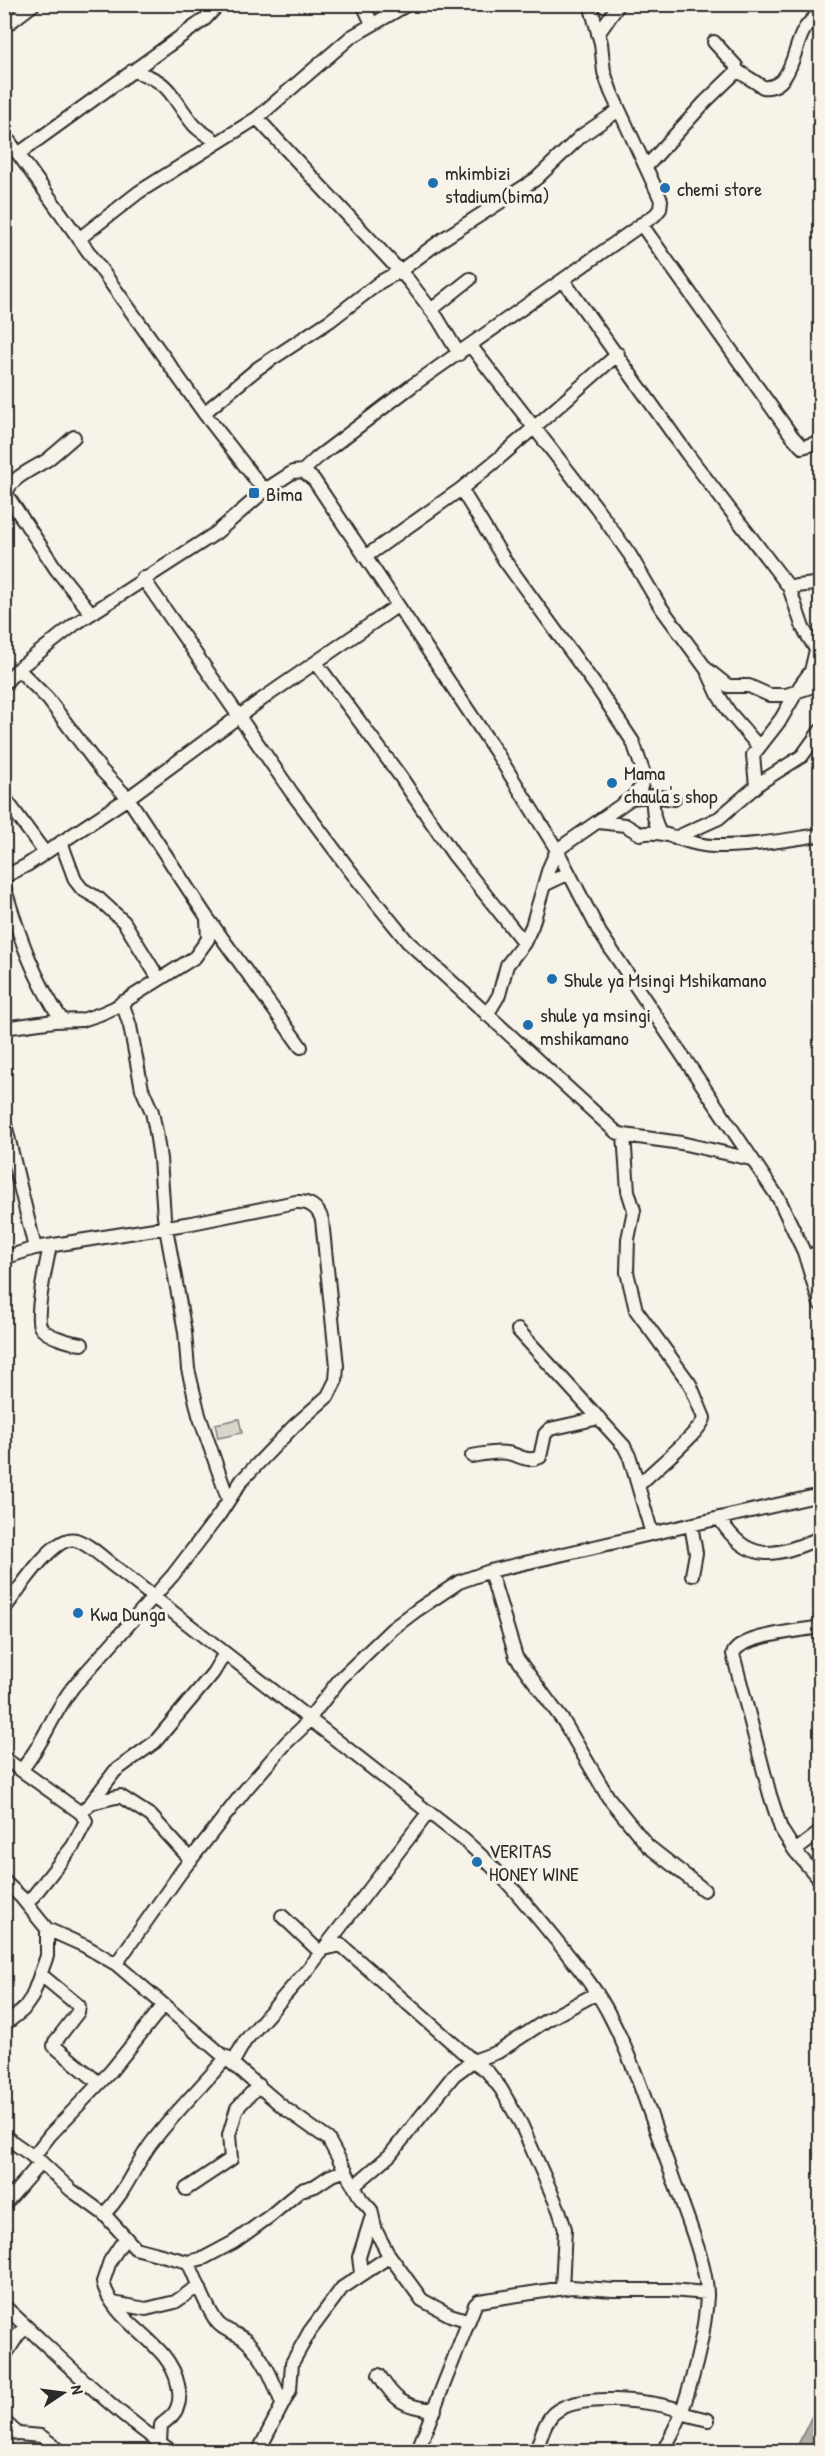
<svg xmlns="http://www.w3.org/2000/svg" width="825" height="2456" viewBox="0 0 825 2456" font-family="'Patrick Hand',sans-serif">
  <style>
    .green { fill: #dad6cc; stroke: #82807c; stroke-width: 1.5 }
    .water { fill: #afaca4; stroke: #7a7874; stroke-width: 1.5 }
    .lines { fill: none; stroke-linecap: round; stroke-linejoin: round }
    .minor-casing { stroke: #2b2b2b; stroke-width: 16 }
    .minor { stroke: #f7f3e8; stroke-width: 12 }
    .poi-dot { fill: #1f6fb2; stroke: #f7f3e8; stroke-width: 2 }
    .labels { text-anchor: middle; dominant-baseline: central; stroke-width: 6; stroke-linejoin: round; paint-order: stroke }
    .poi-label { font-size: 20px; fill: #2b2b2b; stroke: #f7f3e8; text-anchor: start }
  </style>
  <rect width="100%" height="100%" fill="#f7f3e8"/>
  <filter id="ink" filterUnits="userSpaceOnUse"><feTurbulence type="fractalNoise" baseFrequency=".0167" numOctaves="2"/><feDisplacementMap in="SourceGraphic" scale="12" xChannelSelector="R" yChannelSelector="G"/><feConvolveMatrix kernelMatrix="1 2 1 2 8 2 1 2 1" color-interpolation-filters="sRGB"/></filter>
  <g filter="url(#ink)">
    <!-- green -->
    <path class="green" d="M239,1419L242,1433L218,1438L215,1424Z"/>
    <!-- water -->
    <path class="water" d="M820,2399V2451H795Z"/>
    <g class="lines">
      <defs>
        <path id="minor" d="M363,4L372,24
          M4,27L34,4
          M598,34L619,4
          M132,71C173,81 170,97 194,125C200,132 210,136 217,143
          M736,72L741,73L763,87C792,90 793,48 804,30C808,23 815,17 820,12
          M257,118L409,281L438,319L459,354
          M4,134L204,413L260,485L268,488L293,472L303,471L314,480L496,752L557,850L600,933L779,1199L804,1252L820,1304
          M18,154L205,19L219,4
          M646,167L705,102L736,72V66L714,42
          M641,224L792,436L802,447L820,442
          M80,238L139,192L257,118L351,37L408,4
          M563,280L688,455L789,587L803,628L820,656
          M431,310L470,279
          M470,345L596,507L630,555L660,606L707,670L719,696L729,712L759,747
          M204,413L258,368L331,320L380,282L400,271L443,239L536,179L581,136L619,110
          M74,437C65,445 56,453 47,460C34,468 10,478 6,494L56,569L91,613
          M303,471L318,457L413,385L655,215L660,209L661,200L611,92L604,72L601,43L590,4
          M461,489L505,561L598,689L633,742L644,774L641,787L633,797L557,850L549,868L532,926L524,943L507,965L499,995L487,1015
          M365,557L461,489L498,459L618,354
          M143,578L292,793L352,873L407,941L616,1132L624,1135L681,1143L751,1159
          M789,587L814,584L820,585
          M317,664L400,776L453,854L524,943
          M18,669L48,699L102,771L128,798L206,916L301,1047
          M708,670L728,686H749L769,695H786L820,684
          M4,684L18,669L75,624L216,533L268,488
          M756,786L753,755L781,719L800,686L811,671L816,650
          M652,796L654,817L659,832
          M4,797L45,853
          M631,798L653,796L674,799
          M598,822L625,825L640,834C666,828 686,846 713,846C749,847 784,840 820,835
          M675,838L719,818L761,782L802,756L820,731
          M61,842L75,880L82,889L99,899L124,922L159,979
          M4,877L27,865L128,798L261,700L397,606
          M544,885L569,873
          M4,886C18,933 34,980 62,1020
          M122,1002L130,1026L142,1089L152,1112L156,1132L160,1159L164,1217L185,1332L188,1369L199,1415L228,1499
          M4,1028L54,1021L82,1020L100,1014L114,1008L195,957L208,939L207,919
          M4,1120L35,1248
          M624,1135L628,1191L634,1210L628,1239L627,1272L636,1310L690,1384L704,1418C702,1431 651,1472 639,1485
          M50,1246C47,1261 35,1313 40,1326C44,1336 72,1343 82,1344
          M4,1258L35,1248L192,1223L296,1202C309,1201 318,1207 322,1220L337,1366L336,1380L328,1396L294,1426L242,1480L219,1515L173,1575L73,1687C52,1714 44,1743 22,1769
          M806,1259L820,1250
          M518,1330L624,1446L630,1458L652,1534
          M472,1456C483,1454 496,1451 507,1453C520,1455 527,1463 540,1457L545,1434L550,1429L599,1418
          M719,1518C749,1565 774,1557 820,1538
          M691,1525L696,1553L692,1575
          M490,1571L516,1657L564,1722L608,1797L648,1846L704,1890
          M4,1609C17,1593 53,1534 76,1540C91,1545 106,1561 119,1570L464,1840C499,1870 527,1905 556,1940C576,1965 597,1989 611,2018C637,2069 653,2124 673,2178C683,2207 708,2267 707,2296C705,2333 694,2375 682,2411C678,2425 669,2438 663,2452
          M820,1627C801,1631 740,1635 733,1654L770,1795L781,1829L795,1851L820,1880
          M4,1758L81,1813L86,1821L73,1846L27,1904
          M91,1803L120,1796L151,1816L191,1860
          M81,1813L91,1803L115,1771L155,1742L213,1673L225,1653
          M795,1851L820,1832
          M4,1881L21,1897L47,1929L85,1946L116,1964L283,2107L328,2139L361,2199L371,2210L376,2231L387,2252L422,2300L450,2315L463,2319L470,2318
          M282,1916L321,1953
          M324,1949L341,1945L473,2061L487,2071L501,2089L521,2124L559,2210L565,2229L562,2288
          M116,1964L181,1872L246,1789L287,1742L302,1728L340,1679L392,1629L417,1610L459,1582L490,1571L820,1495
          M40,1974L79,2006L78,2012L55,2042L54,2046L99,2083
          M4,2025L23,2010L32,1997L47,1956V1929
          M233,2062L245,2041L309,1968L428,1813
          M4,2136L41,2162L71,2190L104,2214L135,2248L188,2262L204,2258L234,2242L270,2216L301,2190L315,2186L330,2176L346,2170
          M33,2157L50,2135L111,2071L163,2006
          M354,2186L390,2155L454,2075L473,2061L498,2052L547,2020L597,1993
          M186,2189L231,2159L229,2135L237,2108L259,2085
          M4,2205L41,2162
          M104,2214C125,2193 133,2169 150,2145C173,2114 202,2086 227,2057
          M125,2238L110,2261L103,2282C114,2326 169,2340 178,2385C180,2393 180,2401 177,2408C174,2416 167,2420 161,2425L160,2442
          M188,2262C198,2282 204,2304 217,2322C224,2331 235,2332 244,2339C263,2354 274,2382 282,2404
          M361,2273L359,2257L371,2219
          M113,2303L146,2309L175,2302L191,2291L200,2288
          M4,2306C59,2356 111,2410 173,2452
          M4,2357L18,2335L26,2328
          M379,2375C395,2401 404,2407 435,2410
          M681,2413L708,2420
          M4,2421L18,2434L41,2436L62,2452
          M4,2446L6,2452
          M258,2452L290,2390L292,2363L310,2331L342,2288L390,2256
          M417,2452L475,2305L479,2301L571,2287L613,2290H670L707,2293
          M536,2452C540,2440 544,2422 554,2413C578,2392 654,2400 682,2411"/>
      </defs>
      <!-- minor casing -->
      <use href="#minor" class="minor-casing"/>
      <!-- minor -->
      <use href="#minor" class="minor"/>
    </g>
  </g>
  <!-- markers -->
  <g class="poi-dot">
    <circle cx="433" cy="183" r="6"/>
    <circle cx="665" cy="188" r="6"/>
    <rect x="248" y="487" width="12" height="12" rx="3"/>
    <circle cx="612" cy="783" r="6"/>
    <circle cx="552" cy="979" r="6"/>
    <circle cx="528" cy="1025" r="6"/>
    <circle cx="78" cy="1613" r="6"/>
    <circle cx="477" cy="1862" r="6"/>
  </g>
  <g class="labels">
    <!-- poi labels -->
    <g class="poi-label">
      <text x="445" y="172">mkimbizi<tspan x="445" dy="23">stadium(bima)</tspan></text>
      <text x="677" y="188">chemi store</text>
      <text x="266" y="493">Bima</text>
      <text x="624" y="772">Mama<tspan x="624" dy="23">chaula's shop</tspan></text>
      <text x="564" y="979">Shule ya Msingi Mshikamano</text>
      <text x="540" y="1014">shule ya msingi<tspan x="540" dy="23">mshikamano</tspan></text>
      <text x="90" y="1613">Kwa Dunga</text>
      <text x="489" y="1850">VERITAS<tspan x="489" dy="23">HONEY WINE</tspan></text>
    </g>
  </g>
  <!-- margin -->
  <rect width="825" height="2456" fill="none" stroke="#f7f3e8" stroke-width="24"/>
  <rect x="12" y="12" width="801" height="2432" fill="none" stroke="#2b2b2b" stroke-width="2" filter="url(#ink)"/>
  <!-- north arrow -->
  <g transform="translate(63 2393) rotate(77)" stroke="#f7f3e8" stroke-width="4.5" paint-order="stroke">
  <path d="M0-4.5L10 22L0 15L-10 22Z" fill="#2b2b2b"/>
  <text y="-9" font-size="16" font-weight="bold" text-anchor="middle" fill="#2b2b2b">N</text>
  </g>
</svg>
